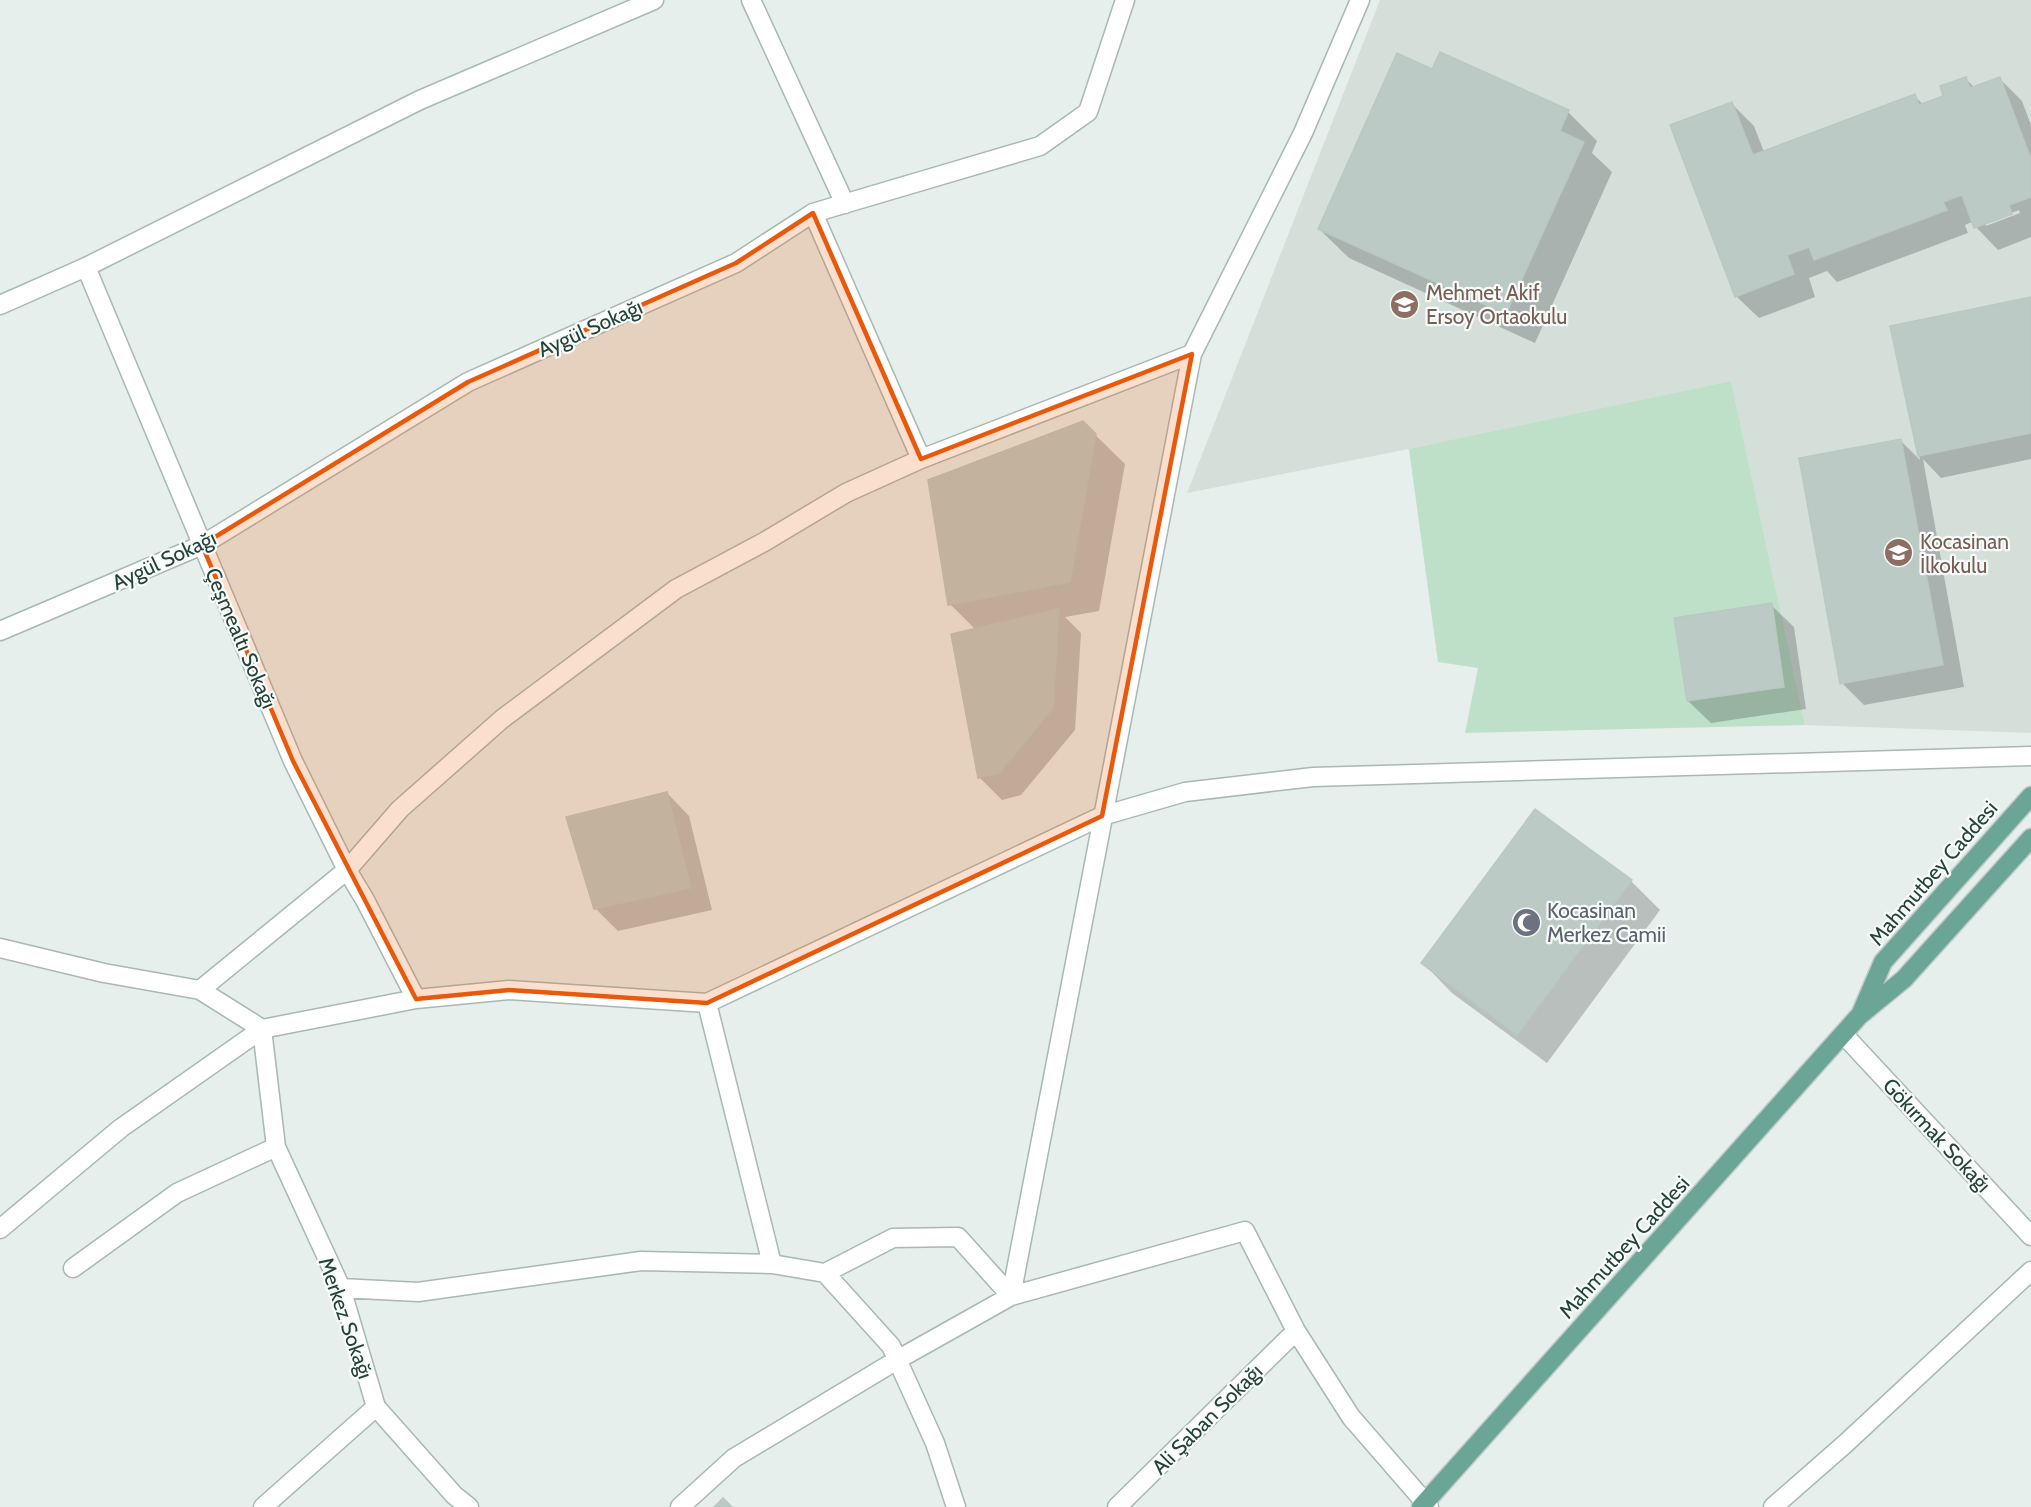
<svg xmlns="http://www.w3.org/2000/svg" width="2031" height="1507" viewBox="0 0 2031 1507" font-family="Cabin,sans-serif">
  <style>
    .built { fill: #d4dfda }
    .green { fill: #bfe0c8 }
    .shadow { fill: #0003; fill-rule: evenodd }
    .building { fill: #bbcac4; stroke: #b8c9c2; stroke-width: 1.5 }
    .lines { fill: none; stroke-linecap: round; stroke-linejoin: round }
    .minor-casing { stroke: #a8b8b2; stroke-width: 21 }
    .major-casing { stroke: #c2cac8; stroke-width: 21 }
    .minor { stroke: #fff; stroke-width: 18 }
    .major { stroke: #6aa596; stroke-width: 18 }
    .marked { fill: #e8590c; fill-opacity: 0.2; stroke: #e8590c; stroke-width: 4.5; stroke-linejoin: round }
    .labels { text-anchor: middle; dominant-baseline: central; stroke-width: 4.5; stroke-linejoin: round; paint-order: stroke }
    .education-label { font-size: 21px; fill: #785e54; stroke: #f7fbf9; text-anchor: start }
    .street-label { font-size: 21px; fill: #24423a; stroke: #f7fbf9 }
    .worship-label { font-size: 21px; fill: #5b616d; stroke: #f7fbf9; text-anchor: start }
  </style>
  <rect width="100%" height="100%" fill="#e6efeb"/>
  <!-- built -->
  <path class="built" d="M1380,0H2031V733L1805,725L1731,381L1490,433L1187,493Z"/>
  <!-- green -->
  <path class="green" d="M1731,381L1805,725L1465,733L1478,668L1438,662L1409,449Z"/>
  <!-- shadow -->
  <path class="shadow" d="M1433,71L1568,112L1597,141L1592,153L1612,172L1535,343L1349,258L1319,229Z
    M1965,78L1975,88L2000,79L2022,101L2031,125V237L1998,250L1976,227L1974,221L1965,225L1968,233L1837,282L1827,271L1809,278L1815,297L1759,318L1736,296L1732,104L1754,126L1764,152L1914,96L1924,105L1945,97ZM2019,210L2020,213L1986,226V222Z
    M2031,299V459L1941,478L1923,459L1964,687L1864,705L1842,683L1901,441L1920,460L1892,328Z
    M1082,422L1125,464L1099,611L1065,617L1081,633L1075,730L1021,795L1002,800L979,777L976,630L950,604Z
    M1771,605L1794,627L1806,709L1711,723L1688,701Z
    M667,793L689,816L712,910L618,931L595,908Z
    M1631,881L1660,910L1547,1063L1452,993L1423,963Z"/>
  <!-- building -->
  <path class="building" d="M1440,52L1569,110L1560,131L1584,142L1506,314L1318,229L1397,53L1432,69Z
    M1966,77L1970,88L2000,77L2031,159V197L2009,205L2012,214L1974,228L1962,195L1943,202L1947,210L1814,260L1809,247L1787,255L1794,274L1735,297L1670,125L1732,102L1753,155L1915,94L1919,105L1943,96L1940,86Z
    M2031,297V433L1918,456L1890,326Z
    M1083,421L1096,434L1070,582L948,605L928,480Z
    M1901,439L1943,665L1840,684L1799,458Z
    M1772,603L1784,687L1687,701L1674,618Z
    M1059,609L1053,708L999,773L978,778L951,634Z
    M667,792L691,888L594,909L566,817Z
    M1535,809L1632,880L1517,1035L1421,963Z
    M723,1498L732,1507H714Z"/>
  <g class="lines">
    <defs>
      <path id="minor" d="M751,0L845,204
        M813,213L921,459
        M86,267L293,761L347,870L365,900L416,999
        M0,305L86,267L420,100L654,0
        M0,631L202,545L468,382L736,263L813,213L1040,146L1088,112L1125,0
        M0,948L104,973L200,990L262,1029L416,999L509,990L707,1003L1102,816L1185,792L1313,777L2031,756
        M200,990L347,870L400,809L502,719L676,589L764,542L846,493L921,459L1192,354
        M707,1003L772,1264
        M1844,1035L2031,1236
        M0,1229L121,1128L262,1029L276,1147L341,1288L376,1407L454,1495L469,1507
        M73,1268L177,1193L276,1147
        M825,1273L893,1238L958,1237L1011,1296
        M341,1288L418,1292L641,1261L772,1264L825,1273L891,1346L935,1443L956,1507
        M1011,1296L1192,354L1303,133L1360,0
        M263,1507L376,1407
        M680,1507L734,1458L897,1360L1011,1296L1245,1231L1296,1331L1351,1417L1429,1507
        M1117,1507L1296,1331
        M1773,1507L1845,1444L2031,1271"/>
      <path id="major" d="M1861,1013L1883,962L2031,796
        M1421,1507L1859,1016L1904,979L2031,838"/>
    </defs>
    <!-- minor casing -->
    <use href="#minor" class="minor-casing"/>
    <!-- major casing -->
    <use href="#major" class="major-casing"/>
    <!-- minor -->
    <use href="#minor" class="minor"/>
    <!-- major -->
    <use href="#major" class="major"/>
  </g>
  <!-- marked area -->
  <path class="marked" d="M813,213L921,459L1192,354L1102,816L707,1003L509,990L416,999L293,761L202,545L468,382L736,263Z"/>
  <!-- icons -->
  <defs>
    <symbol id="school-disc" viewBox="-11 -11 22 22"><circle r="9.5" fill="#8d6e63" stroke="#f7fbf9"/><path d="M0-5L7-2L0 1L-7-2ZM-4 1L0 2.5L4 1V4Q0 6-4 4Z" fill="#fff"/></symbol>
    <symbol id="mosque-disc" viewBox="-11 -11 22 22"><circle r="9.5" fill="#6b7280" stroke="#f7fbf9"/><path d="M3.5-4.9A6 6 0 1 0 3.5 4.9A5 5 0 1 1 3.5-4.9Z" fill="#fff"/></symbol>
  </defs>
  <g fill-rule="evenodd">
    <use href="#school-disc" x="1388" y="288" width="33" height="33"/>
    <use href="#school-disc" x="1882" y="536" width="33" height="33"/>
    <use href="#mosque-disc" x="1510" y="906" width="33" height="33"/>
  </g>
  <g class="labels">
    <!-- education labels -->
    <g class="education-label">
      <text x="1426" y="292">Mehmet Akif<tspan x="1426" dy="24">Ersoy Ortaokulu</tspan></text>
      <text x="1920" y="541">Kocasinan<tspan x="1920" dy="24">İlkokulu</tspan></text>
    </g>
    <!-- street labels -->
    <g class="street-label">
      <text transform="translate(590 328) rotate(-24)">Aygül Sokağı</text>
      <text transform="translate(164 560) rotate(-25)">Aygül Sokağı</text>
      <text transform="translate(241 638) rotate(67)">Çeşmealtı Sokağı</text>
      <text transform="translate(1933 873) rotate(-49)">Mahmutbey Caddesi</text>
      <text transform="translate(1937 1135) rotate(47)">Gökırmak Sokağı</text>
      <text transform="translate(1624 1247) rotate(-48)">Mahmutbey Caddesi</text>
      <text transform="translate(346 1318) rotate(71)">Merkez Sokağı</text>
      <text transform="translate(1207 1419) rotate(-45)">Ali Şaban Sokağı</text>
    </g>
    <!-- worship labels -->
    <g class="worship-label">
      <text x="1547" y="910">Kocasinan<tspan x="1547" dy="24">Merkez Camii</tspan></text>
    </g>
  </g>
</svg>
